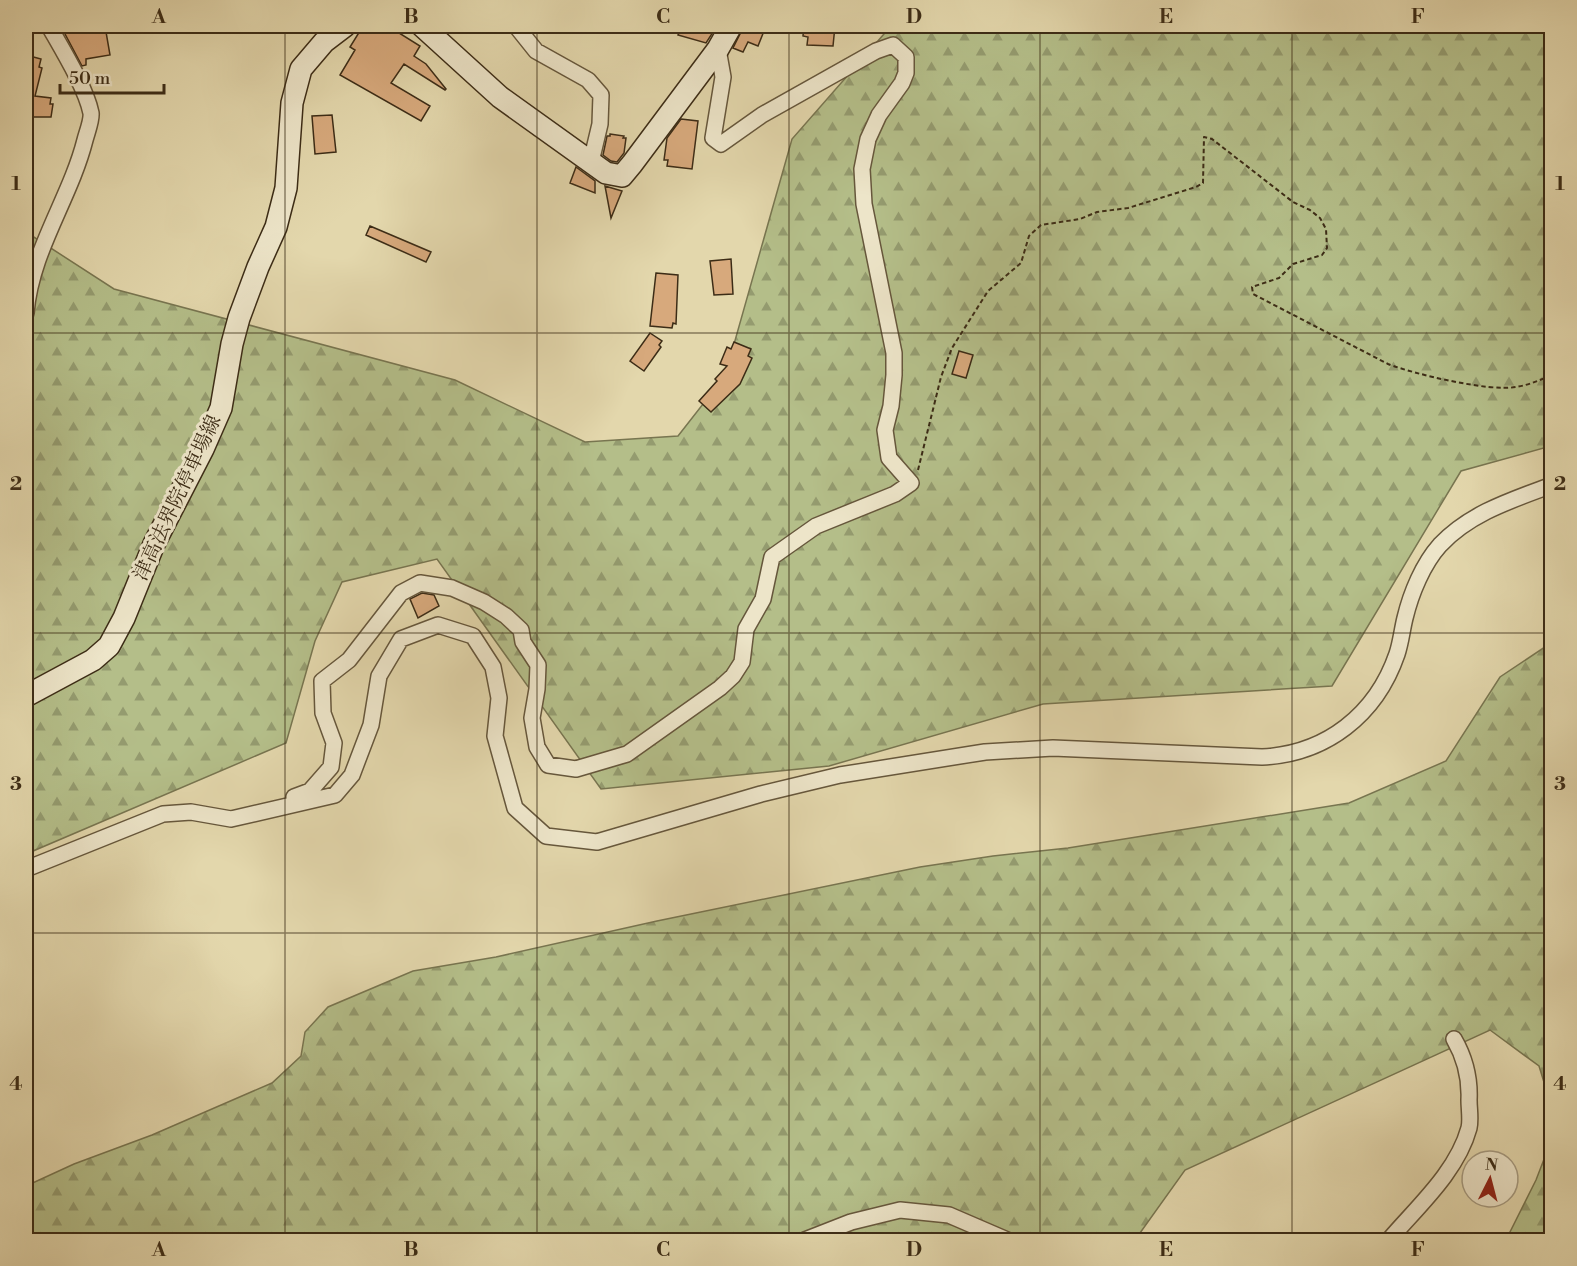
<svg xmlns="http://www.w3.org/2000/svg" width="1577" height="1266" viewBox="0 0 1577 1266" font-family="'Libre Bodoni','Noto Serif JP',serif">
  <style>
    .forest { fill: url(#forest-firs); stroke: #787550; stroke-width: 1.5 }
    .building { fill: #d7a97c; stroke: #3c2c16; stroke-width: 1.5 }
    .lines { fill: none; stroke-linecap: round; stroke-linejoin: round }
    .minor-casing { stroke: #66573c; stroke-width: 18 }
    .secondary-casing { stroke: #3c2c16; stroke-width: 24 }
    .path { stroke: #3c2c16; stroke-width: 2; stroke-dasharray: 4.5 3; stroke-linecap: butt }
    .minor { stroke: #ede5c9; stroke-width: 15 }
    .secondary { stroke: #ede5c9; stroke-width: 21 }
    .grid { fill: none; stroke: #3c2c16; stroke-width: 1.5; stroke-opacity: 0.55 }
    .labels { text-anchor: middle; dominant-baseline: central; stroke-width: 6; stroke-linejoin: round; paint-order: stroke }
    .street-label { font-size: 20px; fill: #3c2c16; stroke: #ede5c9 }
    .neatline { fill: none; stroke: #3c2c16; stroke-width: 2 }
    .grid-label { font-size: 20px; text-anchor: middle; font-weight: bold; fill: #3c2c16 }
  </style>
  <defs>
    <pattern id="forest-firs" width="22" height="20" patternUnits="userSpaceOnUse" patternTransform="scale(1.5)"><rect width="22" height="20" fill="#b4be89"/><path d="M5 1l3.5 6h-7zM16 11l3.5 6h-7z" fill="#949b6f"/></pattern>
  </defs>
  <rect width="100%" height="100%" fill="#e3d7ac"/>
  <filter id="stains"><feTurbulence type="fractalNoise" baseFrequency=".00333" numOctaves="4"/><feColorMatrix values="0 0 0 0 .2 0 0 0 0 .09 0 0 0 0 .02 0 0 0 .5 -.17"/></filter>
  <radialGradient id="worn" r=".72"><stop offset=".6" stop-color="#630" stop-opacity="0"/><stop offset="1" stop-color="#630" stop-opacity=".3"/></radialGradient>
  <!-- forest -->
  <path class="forest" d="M891,26H1551V446L1461,471L1332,686L1043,704L829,766L601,789L437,559L342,582L315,641L286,743L26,854V232L114,289L455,380L585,442L678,436L725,376L792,139Z
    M1551,643V1105L1539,1066L1490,1030L1185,1170L1135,1240H26V1186L74,1164L152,1135L272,1083L301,1056L305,1032L328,1007L413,971L496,957L657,921L920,867L993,856L1068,848L1349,803L1446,761L1500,677Z
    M1551,1141V1240H1506L1536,1180Z"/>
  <!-- building -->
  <path class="building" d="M63,26H105L110,55L86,59V65L82,66L64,32Z
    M363,26H388L420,46L414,56L426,64L446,89L445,90L404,64L391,83L430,106L421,121L340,75L355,50L350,47Z
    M681,26H717L706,43L678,35Z
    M744,26H766L758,46L748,42L743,52L733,48Z
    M804,26H835L833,46L807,45L808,37L803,36Z
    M26,55L41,59L39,67L42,68L35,96L51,98L50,104H53L51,117H26Z
    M332,115L336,152L315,154L312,116Z
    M681,119L698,121L692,169L667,166L668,160H664L667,138Z
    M610,134L624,136L623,138H626L624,153L617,162L611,161L603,155L607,136H610Z
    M576,167L595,181V193L570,183Z
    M605,186L622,191L611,218Z
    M370,226L431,252L426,262L366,235Z
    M731,259L733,294L714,295L710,261Z
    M656,273L678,275L676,324L673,323L672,328L650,326Z
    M650,333L662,341L659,345L661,347L644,371L630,361Z
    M734,342L751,349L748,356L752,358L740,384L711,412L699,401L717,381L715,379L727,366L720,364L727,347L731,349Z
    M959,351L973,355L966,378L952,374Z
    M422,593L434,595L439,606L418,618L410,599Z"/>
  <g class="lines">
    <defs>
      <path id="minor" d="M516,26L536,51L588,80L601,95L600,124L591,162
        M26,313C31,251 70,199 85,140C87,132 92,120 91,113C86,88 62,49 49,26
        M294,797L310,791L331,767L334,743L323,713L322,681L349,660L401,593L420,583L452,588L484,602L506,616L521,630L523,642L538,665L537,689L532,718L537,747L548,765L576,769L627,754L720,688L733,676L742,662L746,629L763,599L772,557L816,526L895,494L911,483L889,458L885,430L891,406L894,375V353L864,204L862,169L868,139L879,115L902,83L906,73V57L893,45L876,51L762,115L721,144L713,138L723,77L718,49
        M26,869L163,814L191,812L231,819L335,795L352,775L371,725L379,676L401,639L438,625L473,636L493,667L499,698L495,736L515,808L546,836L597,842L761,794L840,775L985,752L1053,748L1262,757C1326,754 1376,715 1397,654C1401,642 1402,630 1405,618C1411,593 1423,564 1440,545C1470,513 1512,500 1552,485
        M805,1240L851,1222L900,1210L949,1215L1007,1240
        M1389,1240C1417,1207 1457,1172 1469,1128C1471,1120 1469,1109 1469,1100C1470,1079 1465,1058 1454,1039"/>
      <path id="secondary" d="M422,26L500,97L606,173L622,176L632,164L718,49L731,26
        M26,696L93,660L109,646L124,618L154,544L203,449L221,408L232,344L239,318L258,267L276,227L286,188L292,103L301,69L324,42L345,26"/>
    </defs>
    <!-- minor casing -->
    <use href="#minor" class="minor-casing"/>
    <!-- secondary casing -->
    <use href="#secondary" class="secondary-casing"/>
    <!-- path -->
    <path class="path" d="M918,470L941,377L952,348L988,291L1021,263L1029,236L1041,225L1080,219L1097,212L1128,208L1196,187L1203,183L1204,137L1212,139L1293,202L1310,210L1320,218L1326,229L1327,248L1322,255L1293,264L1279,278L1252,287L1253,294L1388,364C1414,374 1489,392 1516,387C1529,385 1540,380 1552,375"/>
    <!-- minor -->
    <use href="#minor" class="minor"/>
    <!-- secondary -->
    <use href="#secondary" class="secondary"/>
  </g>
  <!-- grid -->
  <path class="grid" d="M285,26V1240M537,26V1240M789,26V1240M1040,26V1240M1292,26V1240M26,333H1552M26,633H1552M26,933H1552"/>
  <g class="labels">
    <!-- street labels -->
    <g class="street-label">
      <text transform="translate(178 498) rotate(-65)">津高法界院停車場線</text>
    </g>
  </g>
  <!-- margin -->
  <rect width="1577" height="1266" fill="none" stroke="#e3d7ac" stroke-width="66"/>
  <!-- north arrow -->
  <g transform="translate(1490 1179) rotate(6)"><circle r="28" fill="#ede5c9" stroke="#a69b81" stroke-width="1.5"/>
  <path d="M0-4.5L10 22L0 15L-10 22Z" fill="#8f2418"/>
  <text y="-9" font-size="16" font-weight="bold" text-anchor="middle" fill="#3c2c16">N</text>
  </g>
  <!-- scale -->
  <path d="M60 84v9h104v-9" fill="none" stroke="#3c2c16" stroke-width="3"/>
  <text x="69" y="84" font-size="18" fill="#3c2c16" stroke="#ede5c9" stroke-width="4.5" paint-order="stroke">50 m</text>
  <rect x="33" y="33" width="1511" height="1200" class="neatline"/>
  <g class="grid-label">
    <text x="159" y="23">A</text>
    <text x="411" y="23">B</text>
    <text x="663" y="23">C</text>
    <text x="914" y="23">D</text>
    <text x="1166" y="23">E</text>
    <text x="1418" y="23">F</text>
    <text x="16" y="190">1</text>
    <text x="1560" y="190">1</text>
    <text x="16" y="490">2</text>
    <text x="1560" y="490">2</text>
    <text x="16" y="790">3</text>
    <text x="1560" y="790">3</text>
    <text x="16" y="1090">4</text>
    <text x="1560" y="1090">4</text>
    <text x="159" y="1256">A</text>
    <text x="411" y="1256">B</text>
    <text x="663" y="1256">C</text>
    <text x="914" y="1256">D</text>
    <text x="1166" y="1256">E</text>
    <text x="1418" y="1256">F</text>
  </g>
  <rect width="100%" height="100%" filter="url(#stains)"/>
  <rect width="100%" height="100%" fill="url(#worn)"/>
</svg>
